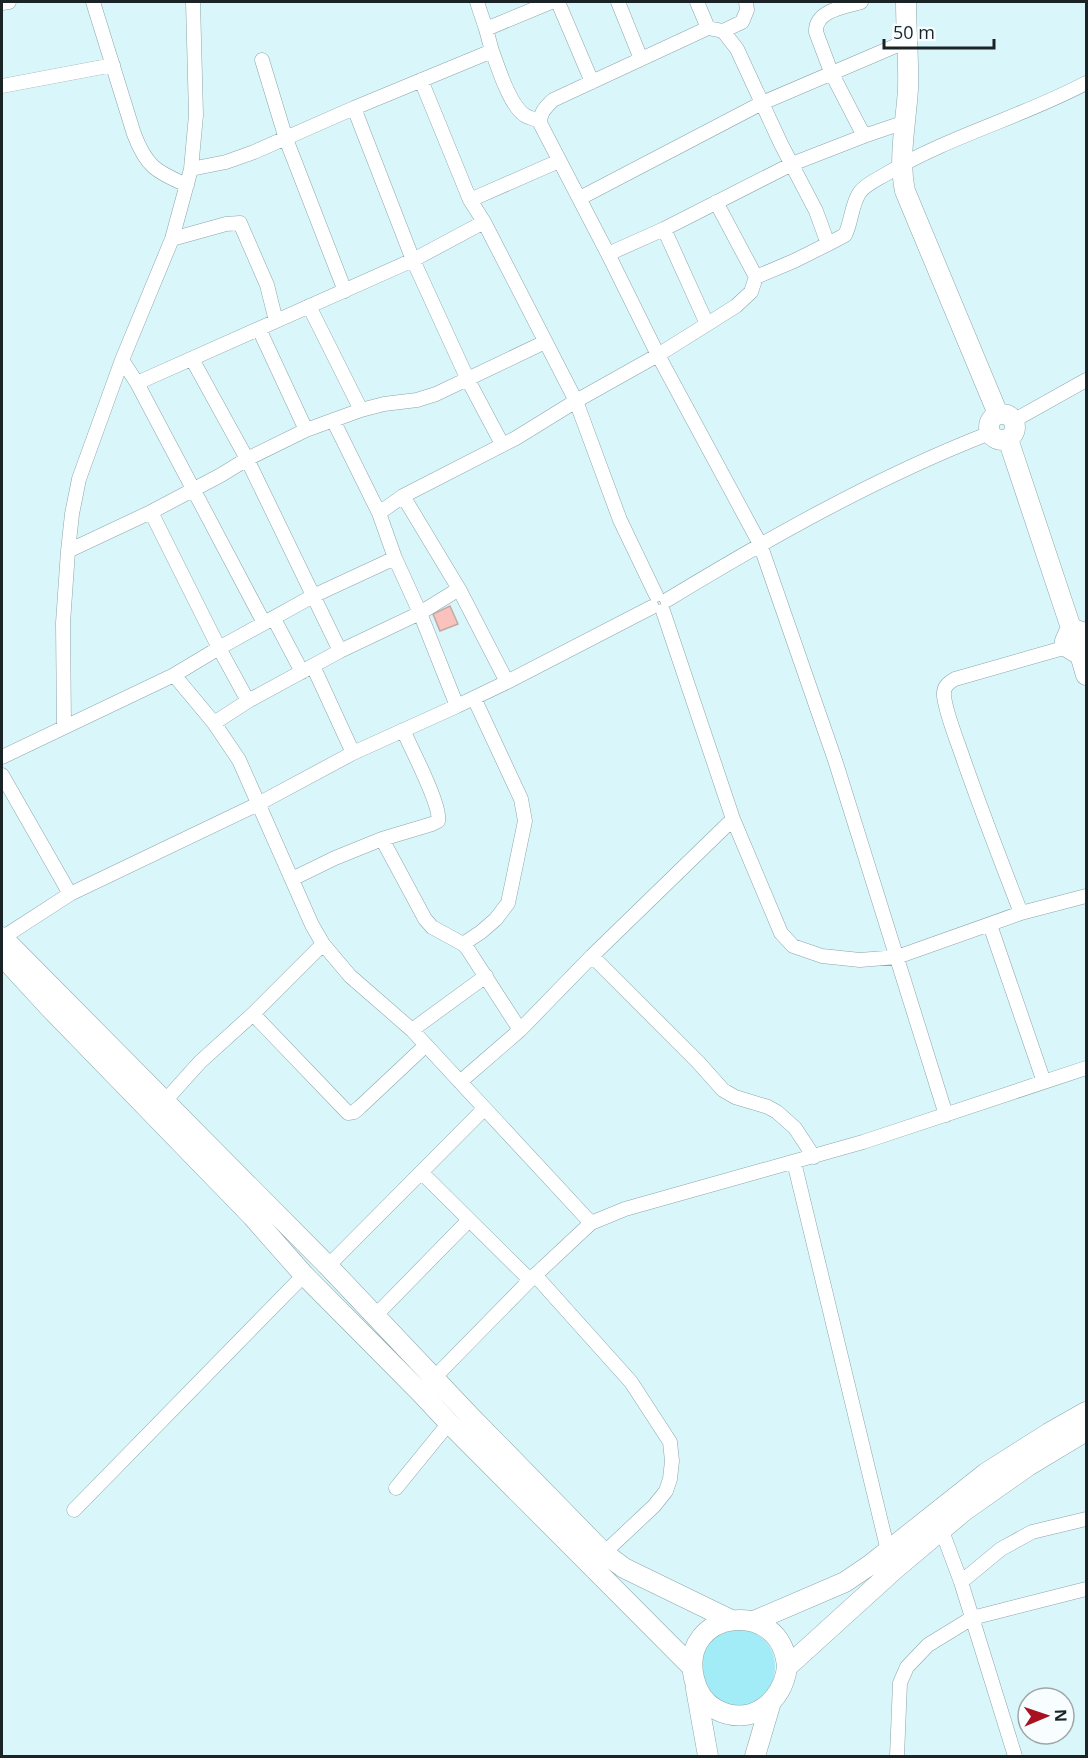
<svg xmlns="http://www.w3.org/2000/svg" width="1088" height="1758" viewBox="0 0 1088 1758" font-family="'Open Sans',sans-serif">
  <style>
    .green { fill: #a2ecf8 }
    .building { fill: #f9c2bd; stroke: #c2a8a5; stroke-width: 1.5 }
    .lines { fill: none; stroke-linecap: round; stroke-linejoin: round }
    .street-casing { stroke: #8ba6aa; stroke-width: 15 }
    .secondary-casing { stroke: #8ba6aa; stroke-width: 21 }
    .street { stroke: #fff; stroke-width: 14 }
    .secondary { stroke: #fff; stroke-width: 20 }
  </style>
  <rect width="100%" height="100%" fill="#d9f6fa"/>
  <!-- green -->
  <path class="green" d="M737,1627C746,1630 755,1631 762,1638C786,1658 775,1701 743,1706C738,1706 734,1705 729,1705C721,1704 710,1698 706,1691C701,1684 700,1672 697,1664L710,1638Z"/>
  <!-- building -->
  <path class="building" d="M450,606L458,624L440,631L433,614Z"/>
  <g class="lines">
    <defs>
      <path id="street" d="M93,2L134,134C146,166 156,172 187,185
        M477,2L486,29L551,2
        M558,2L592,82
        M618,2L641,59
        M697,2L708,28
        M861,2C845,7 815,10 816,32L831,72L864,136
        M2,3L9,2
        M492,51C498,67 510,107 526,116C530,118 535,119 539,121
        M262,60L286,139L345,291
        M421,80L470,200L484,222L576,401L620,520L656,595
        M2,86L113,65
        M354,108L413,260L468,380L502,444
        M905,122L864,136L792,164L664,229L608,254L658,355L760,544L835,760L946,1115
        M191,169L226,162L254,152L354,108L492,51L486,29
        M580,198L762,103L907,41
        M470,200L559,161
        M716,202L756,277
        M664,229L707,324
        M172,239L226,224L240,223L267,285L276,321
        M828,244L845,235C852,221 851,205 860,192C866,184 878,179 886,174C949,136 1022,117 1086,83
        M608,254L541,125C538,114 546,107 553,100L708,28L723,31
        M309,306L361,410
        M259,329L306,430
        M192,359L247,459L340,651
        M122,360L137,383L413,260L484,222
        M137,383L264,623
        M333,420L379,513L395,558L420,613L457,706
        M1013,421L1086,380
        M403,496L459,589L507,682
        M151,512L219,648L248,701
        M379,513L403,496L516,438L576,401L658,355L736,306L751,292L756,277L794,261L828,244L816,211L781,144L737,49L723,31L742,22L747,10L746,2
        M68,551L72,514L79,479L122,360L172,239L191,169L196,115L193,2
        M667,600C771,537 877,477 990,433
        M274,619L302,672
        M313,666L353,753
        M174,675L214,723L239,760L312,925L323,944L350,976L412,1030L591,1223
        M214,723L248,701L340,651L420,613L459,589
        M64,726L63,623L68,551L151,512L221,475L247,459L306,430L361,410L384,404L417,400L436,394L545,342
        M2,757L174,675L219,648L313,596L395,558
        M2,775L70,894
        M733,819L781,933L793,946L822,956L860,960L897,957L1021,913L1086,896
        M382,839L425,919L432,927L463,944L467,948L520,1030
        M292,879L335,858L382,839L432,824L438,821C442,807 410,746 403,730
        M1021,913C1001,861 981,810 963,758C957,740 946,714 944,696C943,687 948,683 955,679L1067,647
        M990,925L1044,1082
        M2,938L70,894L258,804L353,753L457,706L507,682L652,607
        M463,944L481,932L496,919L508,903L525,821L521,799L474,698
        M592,956L698,1062L723,1090L735,1097L768,1107L777,1112L795,1128L814,1157
        M253,1014L348,1113L354,1112L360,1107L426,1045
        M412,1030L486,976
        M460,1082L520,1030L592,956L733,819L663,611
        M164,1102L200,1062L253,1014L323,944
        M794,1162L888,1551
        M422,1173L530,1280
        M328,1266L484,1109
        M535,1275L631,1382L670,1442L672,1461L670,1479L666,1491L654,1506L604,1553
        M376,1315L469,1220
        M428,1384L530,1280L591,1223L625,1209L863,1142L1086,1068
        M396,1488L449,1423
        M74,1510L304,1275
        M942,1531L961,1582L1015,1756
        M961,1582L1001,1549L1032,1532L1086,1519
        M897,1756L900,1683L907,1667L928,1645L972,1618L1086,1589"/>
      <path id="secondary" d="M906,2C906,31 909,60 908,89C906,123 898,157 905,191L998,414
        M989 427a13 13 0 1 1 26 0a13 13 0 1 1-26 0Z
        M1008,439L1072,631
        M1086,641L1082,632L1076,630L1069,632L1065,641L1067,647L1075,652L1082,650L1086,641
        M1079,651L1086,675
        M2,937L328,1266L470,1416L604,1553L624,1568L731,1620
        M4,958L49,1007L252,1216L304,1275L420,1392L449,1423L691,1666
        M754,1621L845,1582L870,1565L986,1473L1049,1433L1086,1412
        M787,1667C782,1596 678,1610 694,1678C697,1692 704,1703 717,1710C751,1727 783,1702 787,1667L895,1569L964,1511L1028,1466L1086,1431
        M696,1689L708,1756
        M755,1756L771,1702"/>
    </defs>
    <!-- street casing -->
    <use href="#street" class="street-casing"/>
    <!-- secondary casing -->
    <use href="#secondary" class="secondary-casing"/>
    <!-- street -->
    <use href="#street" class="street"/>
    <!-- secondary -->
    <use href="#secondary" class="secondary"/>
  </g>
  <!-- border -->
  <rect width="1088" height="1758" fill="none" stroke="#1a2426" stroke-width="6"/>
  <!-- north arrow -->
  <g transform="translate(1046 1716) rotate(88)"><circle r="28" fill="#f8feff" stroke="#9fa7a8" stroke-width="1.5"/>
  <path d="M0-4.5L10 22L0 15L-10 22Z" fill="#a81122"/>
  <text y="-9" font-size="16" font-weight="bold" text-anchor="middle" fill="#1a2426">N</text>
  </g>
  <!-- scale -->
  <path d="M884 39v9h110v-9" fill="none" stroke="#1a2426" stroke-width="3"/>
  <text x="893" y="39" font-size="18" fill="#1a2426" stroke="#f8feff" stroke-width="4.5" paint-order="stroke">50 m</text>
</svg>
